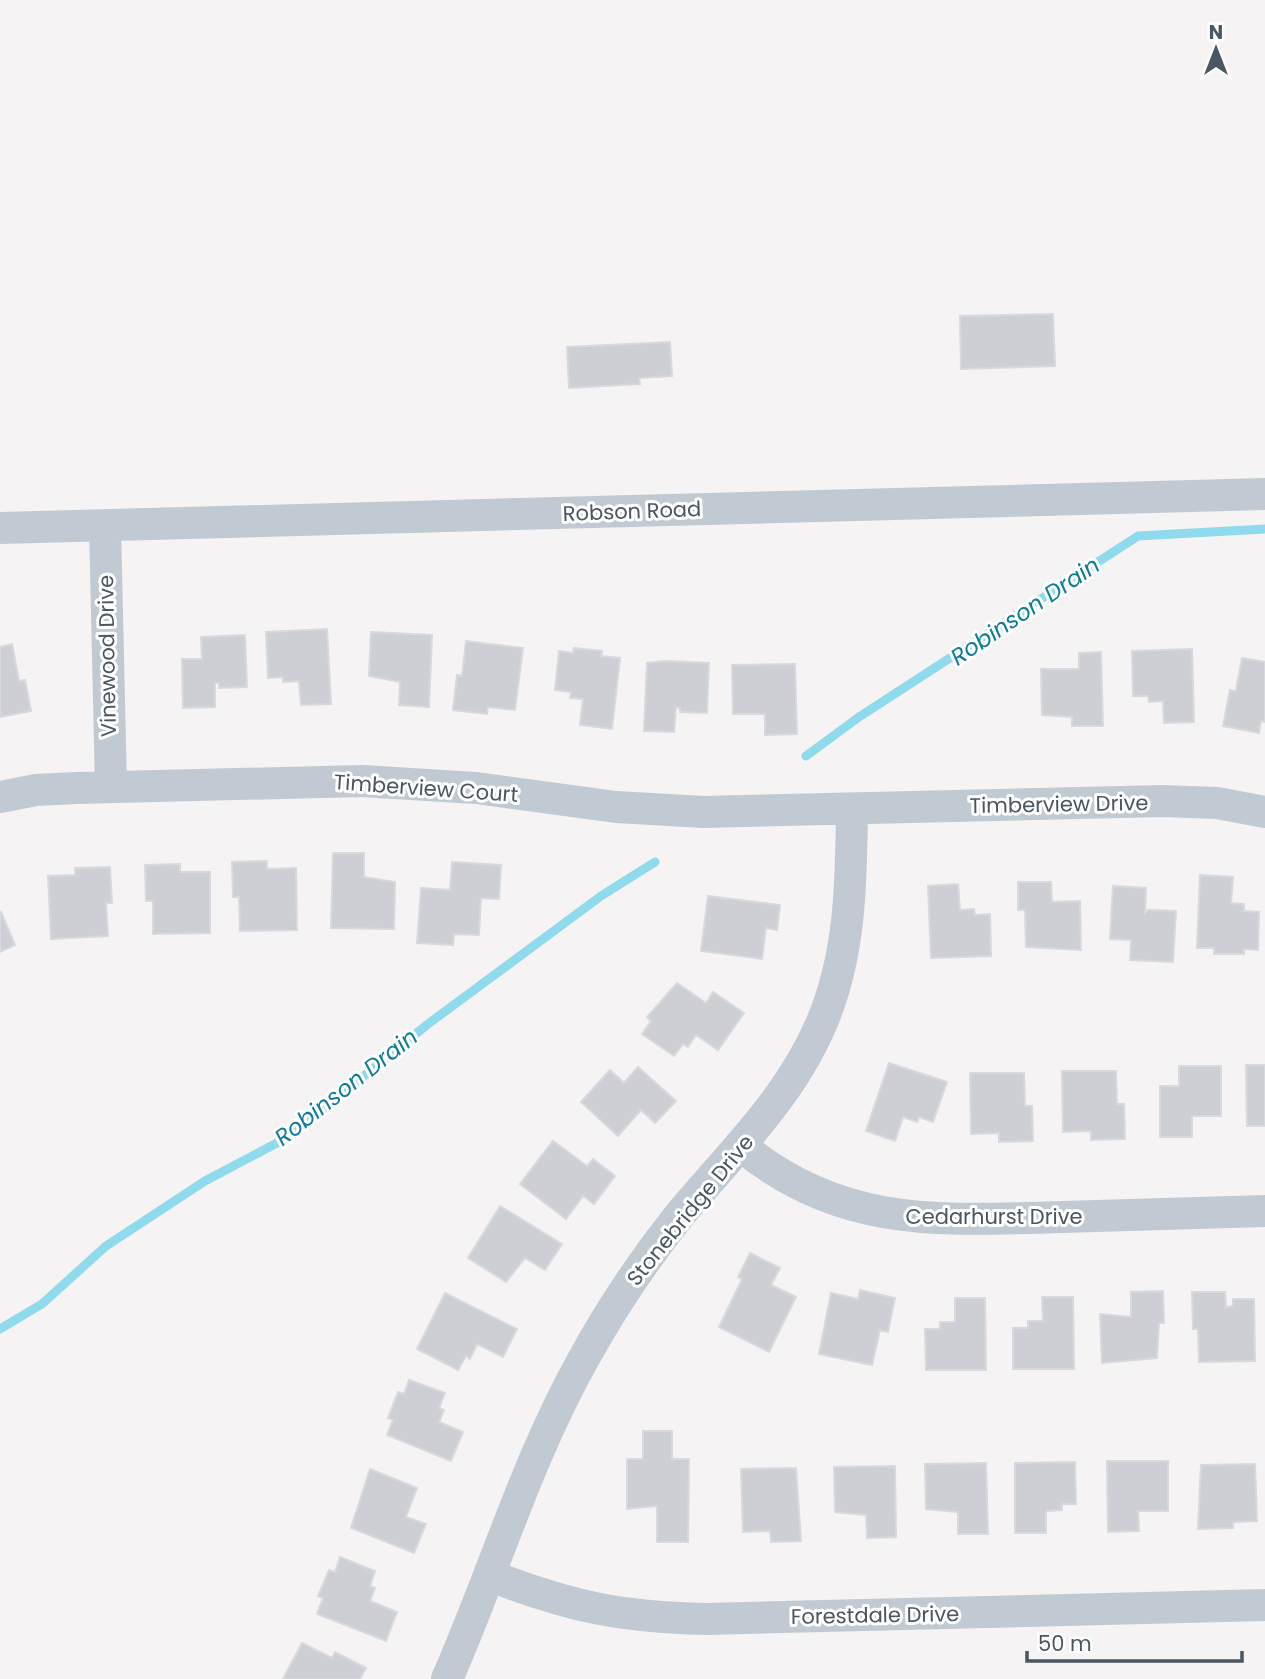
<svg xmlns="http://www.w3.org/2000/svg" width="1265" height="1679" viewBox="0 0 1265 1679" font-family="Poppins,sans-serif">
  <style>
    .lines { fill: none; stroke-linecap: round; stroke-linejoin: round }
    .stream { stroke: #90daee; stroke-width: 9 }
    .building { fill: #cdcfd5; stroke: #d7d9de; stroke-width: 2 }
    .minor { stroke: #c1cad2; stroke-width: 32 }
    .labels { text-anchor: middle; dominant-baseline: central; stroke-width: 6; stroke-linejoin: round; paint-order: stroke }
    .street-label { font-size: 21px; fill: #4a5661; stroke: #fff }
    .water-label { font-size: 23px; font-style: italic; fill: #0c7c9b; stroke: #fff }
  </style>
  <rect width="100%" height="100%" fill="#f5f3f3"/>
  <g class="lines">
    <!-- stream -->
    <path class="stream" d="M806,756L859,717L1138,536L1265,529
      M0,1329L42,1304L106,1246L205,1181L290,1136L428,1024L601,896L655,862"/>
  </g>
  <!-- building -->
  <path class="building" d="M1053,314L1055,366L961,369L960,316Z
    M670,342L672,376L639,378L640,384L569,388L567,347Z
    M327,629L331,704L301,705L299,681L283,682V677L268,678L266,632Z
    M371,632L432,635L429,707L399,705L400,682L369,676Z
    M245,635L247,687L219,688V683H215V707L183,708L182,659H202L201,637Z
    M466,641L523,648L515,710L488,707L487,714L453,710L457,675L462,676Z
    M12,644L19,681L25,680L31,711L0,717V647Z
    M574,648L602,651L601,656L620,658L612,729L580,725L583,699L570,698L571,692L555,690L559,651L573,653Z
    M1192,649L1194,722L1164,723L1163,701L1149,702L1148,696H1133L1132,651Z
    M1101,652L1103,726H1072V717L1042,715L1041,669H1079V653Z
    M1242,658L1265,662V722L1261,721L1259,733L1223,726L1230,690L1236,691Z
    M665,661L709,663L707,713L680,712V708L676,707L674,732L644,731L647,663Z
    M795,664L797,734L765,735V714H733L732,665Z
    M333,853H364V877L395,882L394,929L331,928Z
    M267,861V869L296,868L297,930L240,931L239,897H233L232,862Z
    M452,862L501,865L499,899L481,898L479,935L454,934L453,945L417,943L421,888L450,890Z
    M180,864V872H210V933L153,934V901H146L145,865Z
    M110,867L112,903H106L108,936L51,939L48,876L75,875V868Z
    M1200,875L1233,877L1231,903L1244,904V911L1259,912L1258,950L1244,949V954H1214V948H1197Z
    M1018,882H1051L1052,902L1080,901L1081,950L1026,947L1025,910H1018Z
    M958,884L960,910L974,909L975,915L990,914L991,956L931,958L928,886Z
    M1113,886L1146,888L1145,913L1148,910L1176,911L1173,962L1130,960L1131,940L1110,939Z
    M708,896L780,905L777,930L766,928L762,959L701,951Z
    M1,912L15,945L0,952V913Z
    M677,983L706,1003L713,992L744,1013L718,1050L696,1035L688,1047L683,1044L674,1056L642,1034L651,1021L647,1017Z
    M889,1063L947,1082L933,1122L919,1117L917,1122L903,1117L895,1141L866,1131Z
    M1246,1065H1265V1126H1247Z
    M1179,1066H1221V1116H1192V1137H1160V1086H1179Z
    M638,1067L676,1101L655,1123L641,1110L618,1136L581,1102L610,1070L624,1083Z
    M1062,1071H1116L1117,1104H1124L1125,1139L1091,1140V1131L1063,1132Z
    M970,1073H1024L1025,1106H1032L1033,1141L999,1142V1133L971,1134Z
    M553,1141L587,1166L593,1159L615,1176L594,1204L583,1196L566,1219L520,1184Z
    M500,1206L562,1244L545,1270L525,1258L506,1282L468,1258Z
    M750,1253L780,1268L771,1285L796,1297L769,1352L719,1327L742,1279L738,1277Z
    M860,1290L895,1298L888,1332L880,1330L872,1365L819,1354L831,1293L858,1299Z
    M1163,1291L1164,1323H1159L1157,1358L1102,1363L1100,1314L1131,1317V1292Z
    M1192,1292H1225L1226,1307L1233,1306V1299H1254L1255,1361L1199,1362L1198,1329H1193Z
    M445,1293L517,1329L503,1357L477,1344L470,1359L466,1356L458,1370L417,1349Z
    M1042,1297H1073L1074,1369H1013V1328H1028V1321H1043Z
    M955,1298H985L986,1370H926L925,1329H940V1322H955Z
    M409,1380L445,1393L439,1408L444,1410L439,1422L463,1432L451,1461L387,1435L393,1420L388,1418L398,1392L404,1394Z
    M643,1431H672V1459H689L688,1542H657V1506L627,1509V1459H643Z
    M1107,1461H1168V1511H1138L1139,1531L1108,1532Z
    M1075,1462L1076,1504H1062V1510L1046,1511V1533H1015V1463Z
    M986,1463L988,1534H958V1512L926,1509L925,1464Z
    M1255,1464L1257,1521L1233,1522V1528L1198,1529L1201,1465Z
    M895,1466L896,1537L867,1538L866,1515L835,1512L834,1467Z
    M796,1468L801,1541L771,1542L770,1531L743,1532L741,1469Z
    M370,1469L417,1488L406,1517L426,1524L414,1553L351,1528Z
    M340,1557L375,1571L370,1586L375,1588L370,1601L397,1612L386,1641L317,1614L323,1598L318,1596L329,1570L335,1572Z
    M302,1643L332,1658L335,1652L366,1668L360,1679H283Z"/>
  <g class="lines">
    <!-- minor -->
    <path class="minor" d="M105,526L111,787
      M0,528L1265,494
      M0,797L36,790L76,788L362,781L476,788L616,807L704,812L1162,801L1217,803L1265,812
      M740,1145C840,1229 941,1220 1063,1217C1130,1215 1198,1213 1265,1211
      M491,1576C571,1607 621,1617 706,1619L1265,1605
      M447,1679C494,1572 527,1459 584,1358C611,1309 643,1261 678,1217C732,1152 795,1094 826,1012C851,946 851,879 852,809"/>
  </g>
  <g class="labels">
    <!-- street labels -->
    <g class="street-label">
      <text transform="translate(632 511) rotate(-2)">Robson Road</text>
      <text transform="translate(107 656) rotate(-91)">Vinewood Drive</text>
      <text transform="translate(426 788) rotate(4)">Timberview Court</text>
      <text transform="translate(1059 804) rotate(-1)">Timberview Drive</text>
      <text transform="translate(690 1210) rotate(-51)">Stonebridge Drive</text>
      <text x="994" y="1216">Cedarhurst Drive</text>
      <text transform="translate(875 1615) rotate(-1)">Forestdale Drive</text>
    </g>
    <!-- water labels -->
    <g class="water-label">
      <text transform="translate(1025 611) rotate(-34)">Robinson Drain</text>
      <text transform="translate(346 1087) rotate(-38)">Robinson Drain</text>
    </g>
  </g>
  <!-- north arrow -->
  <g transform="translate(1216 49)" stroke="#ffffff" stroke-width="5" paint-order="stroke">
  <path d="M0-5L12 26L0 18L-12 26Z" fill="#4a5661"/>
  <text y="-10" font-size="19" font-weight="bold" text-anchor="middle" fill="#4a5661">N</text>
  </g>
  <!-- scale -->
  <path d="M1027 1651v10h215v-10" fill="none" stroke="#4a5661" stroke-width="3.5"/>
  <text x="1038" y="1651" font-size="21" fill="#4a5661" stroke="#ffffff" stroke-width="5" paint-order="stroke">50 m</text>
</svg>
